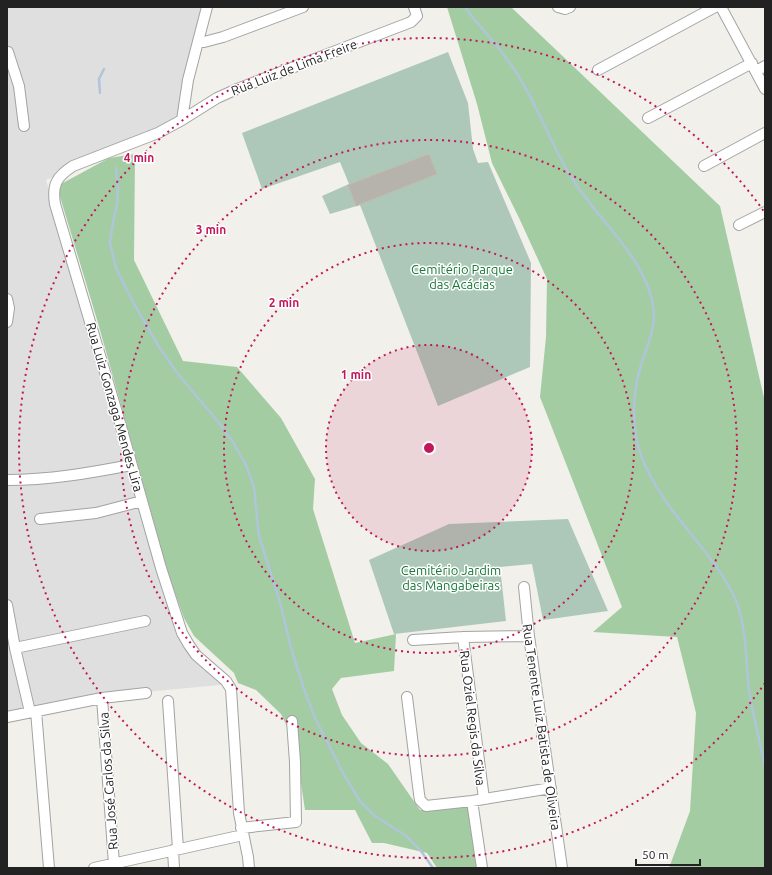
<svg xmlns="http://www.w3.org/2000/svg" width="772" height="875" viewBox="0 0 772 875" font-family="Ubuntu,sans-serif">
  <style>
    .residential { fill: #e0dfdf }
    .forest { fill: #a4cca2 }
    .cemetery { fill: #adc8b8 }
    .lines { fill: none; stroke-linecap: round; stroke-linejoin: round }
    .stream { stroke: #afc5da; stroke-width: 2.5 }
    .building { fill: #b6b3ac; stroke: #c1bbad }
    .street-casing { stroke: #a3a3a3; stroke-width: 12 }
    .street { stroke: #fff; stroke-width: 10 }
    .ring { fill: none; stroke: #c2185b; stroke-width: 2; stroke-dasharray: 2 4 }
    .labels { text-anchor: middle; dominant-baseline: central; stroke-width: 3; stroke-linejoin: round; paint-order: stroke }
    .street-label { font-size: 13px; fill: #222; stroke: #fff }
    .park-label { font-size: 13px; fill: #177837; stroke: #fff }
    .centre { fill: #c2185b; stroke: #fff; stroke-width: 2 }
    .ring-label { font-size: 12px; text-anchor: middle; font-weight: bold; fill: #c2185b; stroke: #fff; stroke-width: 3; stroke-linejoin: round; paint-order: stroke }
  </style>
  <rect width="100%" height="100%" fill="#f1f0ea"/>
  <!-- residential -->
  <path class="residential" d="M7,7H209L184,118L46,180L186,642L230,684L103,696L7,716Z"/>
  <!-- forest -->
  <path class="forest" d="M447,7H511L720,206L765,402V868H669L690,811L696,713L677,637L593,632L622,607L540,397L546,337L547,279L520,220L492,163L477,104Z
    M135,154L134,260L183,361L237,367L281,418L315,479L313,509L355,643L396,634L394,671L341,678L332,689L342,715L361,743L388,764L420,810L467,802L477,868H437L427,853L384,843H372L355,810H305L295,743L281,714L256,690L238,683L234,673L194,636L184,618L169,576L98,323L58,190L61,184L109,158Z"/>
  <!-- cemetery -->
  <path class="cemetery" d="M448,52L468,103L473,149L478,163L488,162L531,263L530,367L438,406L360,205L330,214L322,196L349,184L340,162L262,189L242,133Z
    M568,519L608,611L543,620L532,564L500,567L506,621L394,634L369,560L449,524Z"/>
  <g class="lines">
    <!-- stream -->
    <path class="stream" d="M466,9C482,29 500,48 514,69C537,103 549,141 570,175C596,220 652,261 654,316C655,329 645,352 641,365C632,395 631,429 642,458C644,464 648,471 651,477C673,519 710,550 732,592C748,622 745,663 750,697C754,720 761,744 765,768
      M100,93L99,79L104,69
      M116,168L118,189L117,204L113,222L110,243L116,268L133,302L159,347L178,374L215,418L233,442L246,465L254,487L259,536L280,602L291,648L303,686L315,718L343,773L360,801L375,816L405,835L421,851L433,868"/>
  </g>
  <!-- building -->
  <path class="building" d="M429,154L437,174L356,206L348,185Z"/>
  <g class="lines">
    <defs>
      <path id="street" d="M207,7L188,80L182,120L158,133L73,166C56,177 52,185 55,204L118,416L161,568L182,633L189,645L196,655L226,681L231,689L239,813L248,857L249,868
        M558,7L565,9L570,7
        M721,7L765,89
        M198,41L204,42L223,37L303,7
        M7,52H8L19,86L24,126
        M598,70L715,7
        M756,71L765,66
        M648,118L752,63
        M182,120L217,98L237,89L411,22L417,16L414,7
        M704,166L765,133
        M739,225L765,212
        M7,299L9,308L7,322
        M7,480C49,480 90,473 131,465
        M40,519L96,513L142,501
        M524,587L529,636L562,868
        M7,605L15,648L30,712
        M463,637L484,799
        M413,640L463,637L529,636
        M15,648L145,621
        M407,697L419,794L420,800L426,806L472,801L551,788
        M102,698L114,864
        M168,701L178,849
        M36,711L49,868
        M7,717L102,698L146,693
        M472,801L482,868
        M241,828L296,822L295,762L292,721
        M173,850L174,868
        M94,868L243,835"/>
    </defs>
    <!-- street casing -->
    <use href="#street" class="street-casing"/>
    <!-- street -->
    <use href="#street" class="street"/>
  </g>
  <!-- distance rings -->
  <circle cx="429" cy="448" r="103" fill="#c2185b" fill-opacity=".12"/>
  <g class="ring">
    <circle cx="429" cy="448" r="103"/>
    <circle cx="429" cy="448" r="205"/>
    <circle cx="429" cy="448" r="308"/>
    <path d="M765 683A410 410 0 1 1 765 213"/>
  </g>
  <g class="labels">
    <!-- street labels -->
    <g class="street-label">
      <text transform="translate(294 67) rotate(-21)">Rua Luiz de Lima Freire</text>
      <text transform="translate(115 407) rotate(74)">Rua Luiz Gonzaga Mendes Lira</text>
      <text transform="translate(473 718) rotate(83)">Rua Oziel Regis da Silva</text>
      <text transform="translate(542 727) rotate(82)">Rua Tenente Luiz Batista de Oliveira</text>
      <text transform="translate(108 781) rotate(-94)">Rua José Carlos da Silva</text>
    </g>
    <!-- park labels -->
    <g class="park-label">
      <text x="462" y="269">Cemitério Parque<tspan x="462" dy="15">das Acácias</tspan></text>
      <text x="451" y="570">Cemitério Jardim<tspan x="451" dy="15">das Mangabeiras</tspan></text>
    </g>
  </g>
  <circle cx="429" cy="448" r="6" class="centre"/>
  <g class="ring-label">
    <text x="139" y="162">4 min</text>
    <text x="211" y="234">3 min</text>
    <text x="284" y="307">2 min</text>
    <text x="356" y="379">1 min</text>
  </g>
  <!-- border -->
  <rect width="772" height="875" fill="none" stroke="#222222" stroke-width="16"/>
  <!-- scale -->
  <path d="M636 859v6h64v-6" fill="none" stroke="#222222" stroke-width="2"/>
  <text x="642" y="859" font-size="12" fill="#222222" stroke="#ffffff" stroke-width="3" paint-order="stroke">50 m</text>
</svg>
